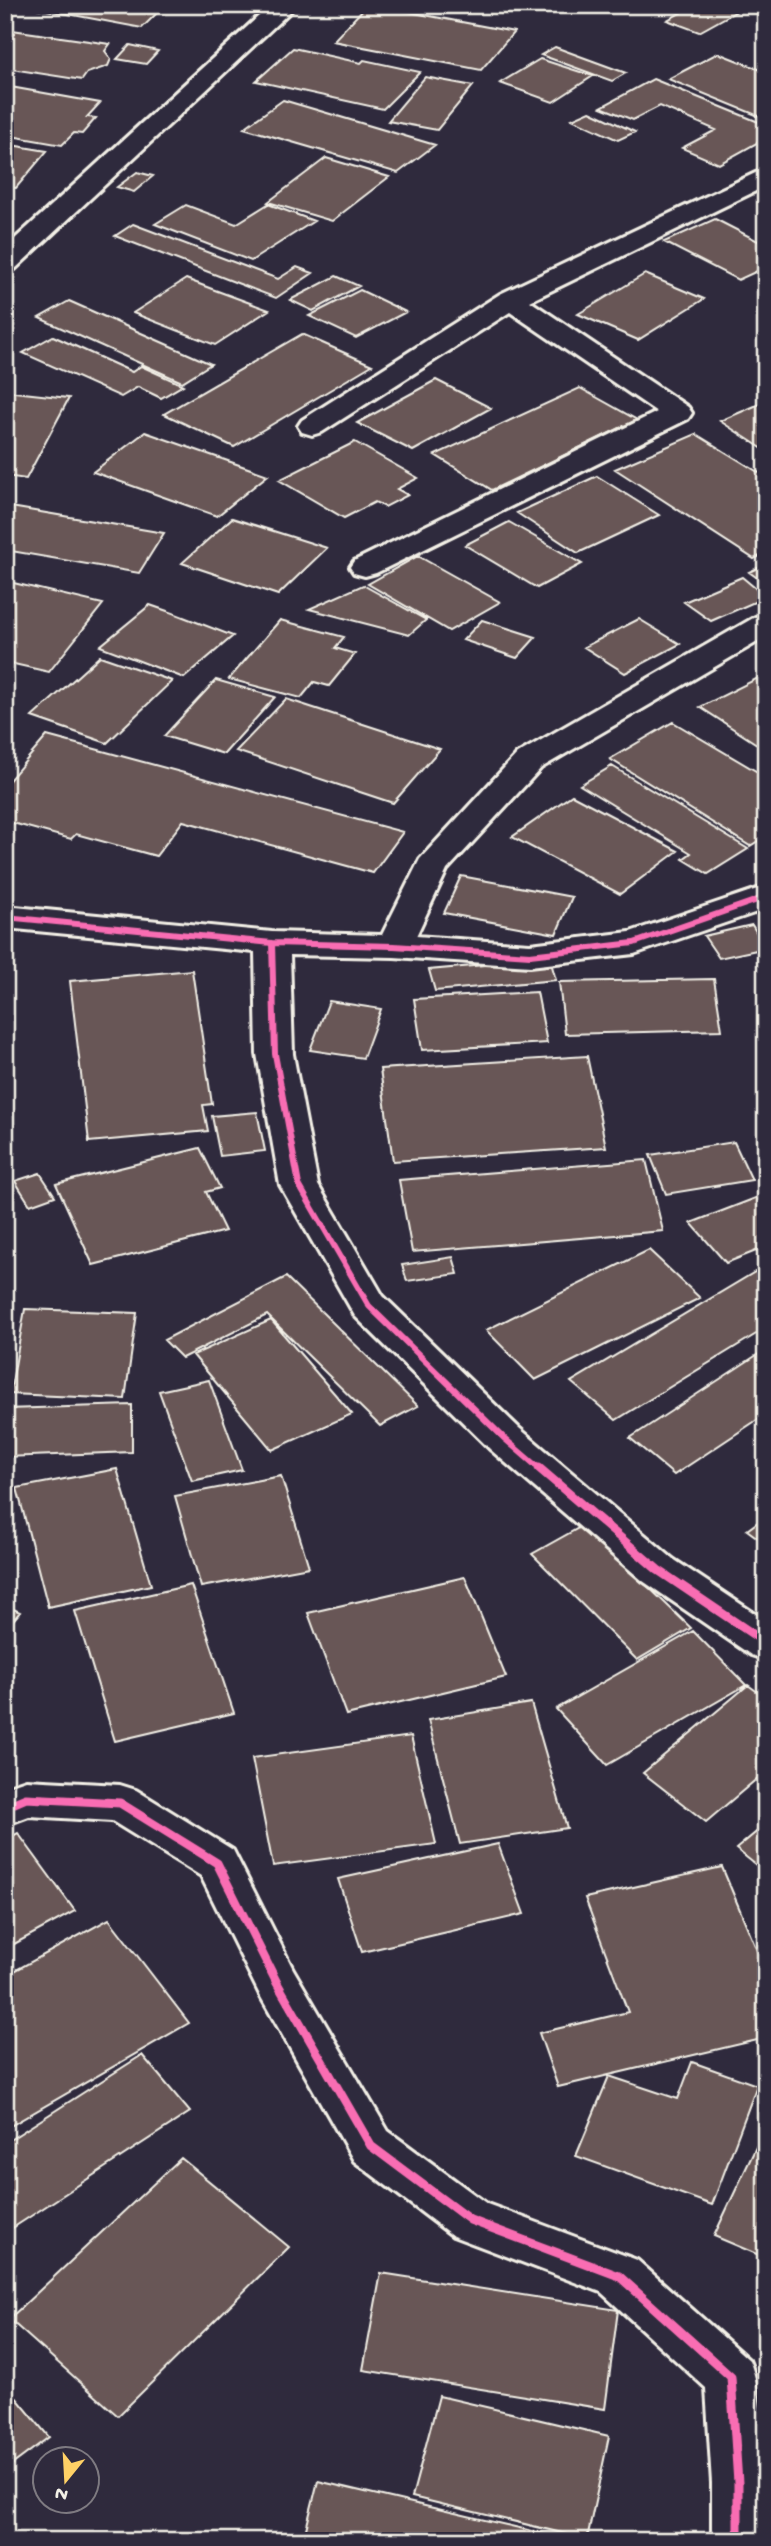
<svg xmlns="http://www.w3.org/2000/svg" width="771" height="2546" viewBox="0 0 771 2546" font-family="'Gochi Hand',sans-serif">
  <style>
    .building { fill: #685756; stroke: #f4f1e8; stroke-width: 2 }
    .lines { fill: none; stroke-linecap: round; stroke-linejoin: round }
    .street-casing { stroke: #f4f1e8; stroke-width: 6 }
    .street { fill: #2f2a3d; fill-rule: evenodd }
    .cycleway-far1-casing { stroke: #2f2a3d; stroke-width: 10 }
    .cycleway-casing { stroke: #2f2a3d; stroke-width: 13 }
    .cycleway-far1 { stroke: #f96db3; stroke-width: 6 }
    .cycleway { stroke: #f96db3; stroke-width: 9 }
  </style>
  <rect width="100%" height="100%" fill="#2f2a3d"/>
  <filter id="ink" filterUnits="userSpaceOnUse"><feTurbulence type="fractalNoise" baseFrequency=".0143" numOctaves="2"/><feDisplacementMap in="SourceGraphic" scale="14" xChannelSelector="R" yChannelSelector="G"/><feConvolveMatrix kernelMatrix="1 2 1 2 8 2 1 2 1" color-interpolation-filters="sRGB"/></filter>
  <g filter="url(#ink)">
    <!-- building -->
    <path class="building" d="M20,5H165L142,28Z
      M367,5H372L514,32L481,70L333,41Z
      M695,5H740L744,7L699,32L667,20Z
      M5,29L110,44L105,51L111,59L108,66L87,73L82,80L5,68Z
      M130,45L158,51L146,64L117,59Z
      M555,47L626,73L612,81L541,55Z
      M293,48L361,63L364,60L420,72L383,109L256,81Z
      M718,53L766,72V119L668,79Z
      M540,59L593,76L553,102L500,83Z
      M425,77L473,86L437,130L388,121Z
      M653,79L766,125V138L719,164L682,148L716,130L660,106L633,120L601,107Z
      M5,86L100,103L87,117L96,118L82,134L74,133L62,145L5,135Z
      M283,100L435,145L398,173L244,128Z
      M590,111L635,132L618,140L572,119Z
      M5,144L47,151L16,188L5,187Z
      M326,158L389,177L332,221L268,202Z
      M137,172L153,176L134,192L117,187Z
      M268,204L314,221L251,261L155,224L186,205L236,224Z
      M715,219L766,245V267L738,280L664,242Z
      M133,224L278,279L297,267L313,273L276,298L115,236Z
      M645,274L704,299L638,340L578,314Z
      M336,276L359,286L313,311L290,300Z
      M186,279L212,289L269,310L215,345L133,313Z
      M360,290L406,312L356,338L309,316Z
      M69,301L211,364L182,382L39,318Z
      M302,334L372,365L234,447L164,414Z
      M53,336L132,372L141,366L183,385L161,398L138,387L121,397L23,353Z
      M436,380L491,408L413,451L357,423Z
      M580,388L637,420L492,490L435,455Z
      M5,391L69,398L26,479L5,476Z
      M762,403L766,406V451L720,421Z
      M145,432L268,475L217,516L93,472Z
      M696,434L766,477V553L754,559L615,469Z
      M355,442L418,478L397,489L408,495L385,507L375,502L344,518L279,480Z
      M597,476L659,515L578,553L517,513Z
      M5,506L164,533L139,573L5,550Z
      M232,518L327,548L278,595L182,563Z
      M509,522L582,564L537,588L465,545Z
      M418,556L500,602L449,631L368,584Z
      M766,564V584L749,572Z
      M742,577L766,597L711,621L684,602Z
      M5,581L103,604L49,672L5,662Z
      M363,585L426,620L409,635L309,609Z
      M150,605L173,613L233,636L184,678L100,646Z
      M639,619L680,644L625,673L584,647Z
      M280,620L344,637L335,648L355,654L329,686L314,682L301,698L229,679Z
      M482,620L536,637L517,658L463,640Z
      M100,656L172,681L107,743L32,717Z
      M766,674V750L700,707Z
      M216,680L275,697L224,754L164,736Z
      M286,699L440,749L393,803L236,751Z
      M673,722L766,777V836L750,846L610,759Z
      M47,736L403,832L373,873L183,821L156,856L76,834L71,839L5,821V785Z
      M612,766L748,849L708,874L683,859L691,853L580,785Z
      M572,795L678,851L620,894L512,837Z
      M461,876L572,897L556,934L444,913Z
      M752,925L766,948L719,958L704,936Z
      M550,959L556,980L435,991L429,970Z
      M192,970L212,1104L203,1105L208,1131L89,1142L70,981Z
      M714,979L722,1030L565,1034L559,982Z
      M5,989H10L5,1044Z
      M537,992L547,1043L422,1050L414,999Z
      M329,1001L381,1009L363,1058L310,1050Z
      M587,1056L606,1147L393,1161L380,1069Z
      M257,1112L265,1151L220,1156L212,1116Z
      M734,1142L752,1180L666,1194L650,1155Z
      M200,1148L220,1188L206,1192L225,1231L93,1265L56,1184Z
      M646,1160L663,1231L412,1252L399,1180Z
      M40,1173L55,1196L30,1205L15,1181Z
      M766,1194V1247L726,1263L691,1223Z
      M649,1250L700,1298L535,1380L486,1330Z
      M453,1257L458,1274L407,1281L402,1265Z
      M765,1266L766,1328L616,1420L571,1382Z
      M286,1277L418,1406L380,1426L267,1315L182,1358L164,1340Z
      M25,1309L137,1313L125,1399L10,1394Z
      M271,1320L352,1414L272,1450L193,1355Z
      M766,1349V1414L674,1475L630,1438Z
      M209,1380L242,1470L192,1481L159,1391Z
      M132,1405V1452L5,1457V1409Z
      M117,1469L151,1585L48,1607L17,1488Z
      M281,1476L309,1567L201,1587L175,1496Z
      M766,1516V1544L747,1530Z
      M584,1525L691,1628L637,1660L532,1554Z
      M465,1577L506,1677L346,1715L308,1613Z
      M191,1585L234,1713L115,1741L75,1611Z
      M5,1605L20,1612L5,1630Z
      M693,1631L746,1685L607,1765L556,1709Z
      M748,1685L766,1698V1771L706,1822L643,1773Z
      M531,1703L567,1828L460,1844L428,1720Z
      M411,1736L436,1844L273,1866L252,1758Z
      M766,1824V1873L736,1849Z
      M18,1833L75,1911L5,1949V1840Z
      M498,1844L524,1914L362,1952L338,1879Z
      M722,1867L766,1972V2038L558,2087L539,2033L628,2012L585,1898Z
      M109,1919L189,2023L5,2129V1976Z
      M142,2055L190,2112L5,2233V2143Z
      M692,2062L757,2085L712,2205L576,2156L609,2076L678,2099Z
      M766,2126V2258L714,2236Z
      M181,2158L289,2247L118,2416L9,2319Z
      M381,2273L618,2310L605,2409L363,2370Z
      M5,2384L49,2437L5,2470Z
      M439,2396L609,2436L587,2539L412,2497Z
      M318,2481L575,2541H303Z"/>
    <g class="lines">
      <defs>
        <path id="street" d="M271,5H297L15,269L5,271V248Z
          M766,168V186L530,301L688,407L692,413L688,419L376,573L365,576L354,573L350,567L354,561L657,412L510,312L322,432L312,435L302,432L298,426L302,420L500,294Z
          M766,615V637L541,768L447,870L416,936L530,944L630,932L766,886V909L634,954L530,966L394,957L290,955L293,1054L318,1185L383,1296L519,1428L673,1559L766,1621V1660L751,1655L643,1581L491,1450L355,1316L280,1185L257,1054L255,952L5,928V906L272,932L382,935L420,859L517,754L755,617Z
          M26,1780L120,1785L136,1790L233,1850L293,1969L388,2131L487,2204L637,2260L749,2360C767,2401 764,2494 764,2541H712V2483L706,2388L601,2292L453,2236L354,2161L261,1997L201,1876L112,1821L29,1816L5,1825V1787Z"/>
      </defs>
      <!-- street casing -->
      <use href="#street" class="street-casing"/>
      <!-- street -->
      <use href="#street" class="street"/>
      <defs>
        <path id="cycleway-far1" d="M5,917L272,943L394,946L530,955L634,943L766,897
          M272,943L275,1054L299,1185L369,1306L505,1439L541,1470"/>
        <path id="cycleway" d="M539,1468L658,1570L766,1643
          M5,1807L26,1798L120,1803L217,1863L277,1983L371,2146L470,2220L619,2276L731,2377L738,2483V2541"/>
      </defs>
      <!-- cycleway-far1 casing -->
      <use href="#cycleway-far1" class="cycleway-far1-casing"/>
      <!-- cycleway casing -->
      <use href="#cycleway" class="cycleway-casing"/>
      <!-- cycleway-far1 -->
      <use href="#cycleway-far1" class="cycleway-far1"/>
      <!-- cycleway -->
      <use href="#cycleway" class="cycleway"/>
    </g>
  </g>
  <!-- margin -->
  <rect width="771" height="2546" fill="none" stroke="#2f2a3d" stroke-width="28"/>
  <rect x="14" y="14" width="743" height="2518" fill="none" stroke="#f4f1e8" stroke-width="2.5" filter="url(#ink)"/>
  <!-- north arrow -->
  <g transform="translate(66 2480) rotate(198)"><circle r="33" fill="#2f2a3d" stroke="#7e7a81" stroke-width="2"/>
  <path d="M0-5L12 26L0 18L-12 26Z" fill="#ffd166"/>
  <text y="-10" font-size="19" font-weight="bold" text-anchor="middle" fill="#f4f1e8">N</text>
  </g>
</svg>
